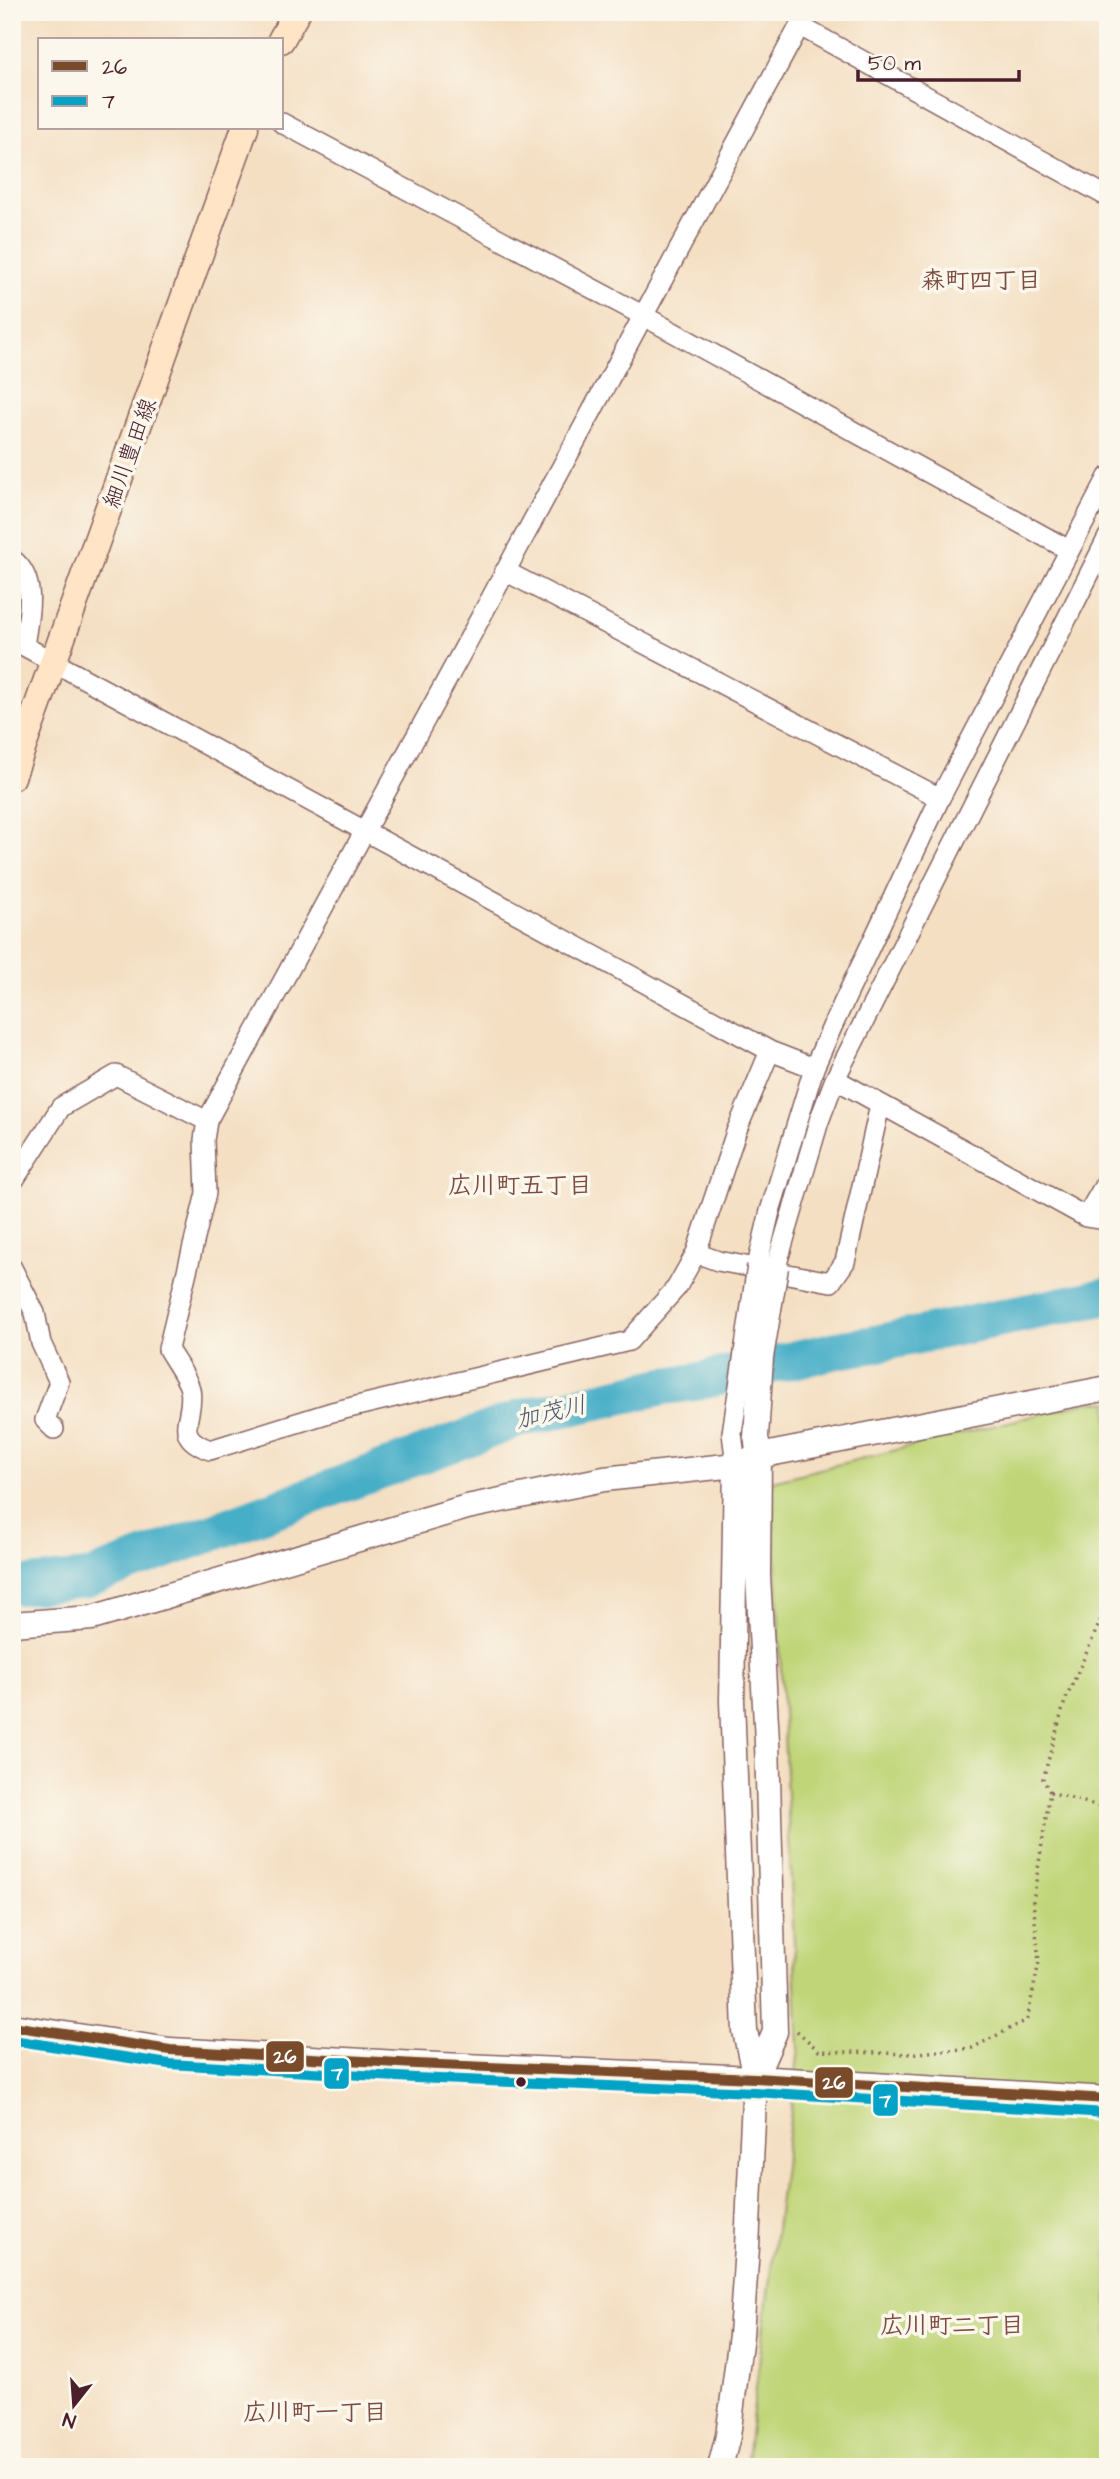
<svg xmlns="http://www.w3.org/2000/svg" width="1120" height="2479" viewBox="0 0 1120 2479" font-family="'Architects Daughter','Klee One',sans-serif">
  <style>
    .green { fill: #c0d578; stroke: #857a52; stroke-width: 2 }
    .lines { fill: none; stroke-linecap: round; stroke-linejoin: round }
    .river { stroke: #47aec7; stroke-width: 38 }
    .minor-casing { stroke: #866260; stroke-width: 22 }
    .tertiary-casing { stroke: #866260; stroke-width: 27 }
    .secondary-casing { stroke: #866260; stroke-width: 29 }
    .path { stroke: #866260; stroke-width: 3.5; stroke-dasharray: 2 5; stroke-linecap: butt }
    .minor { stroke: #fff; stroke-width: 19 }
    .tertiary { stroke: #fff; stroke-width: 24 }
    .secondary { stroke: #ffe4c6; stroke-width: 26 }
    .minor-bridge-casing { stroke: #866260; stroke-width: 22; stroke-linecap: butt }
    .tertiary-bridge-casing { stroke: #866260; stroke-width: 27; stroke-linecap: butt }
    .minor-bridge { stroke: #fff; stroke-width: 19 }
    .tertiary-bridge { stroke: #fff; stroke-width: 24 }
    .bus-1-casing { stroke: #fbf7ec; stroke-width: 16 }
    .bus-2-casing { stroke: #fbf7ec; stroke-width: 16 }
    .bus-1 { stroke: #7a4b2a; stroke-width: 10 }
    .bus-2 { stroke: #04a2c6; stroke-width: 10 }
    .bus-dot { fill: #4a1f2b; stroke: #fbf7ec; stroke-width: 2.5 }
    .labels { text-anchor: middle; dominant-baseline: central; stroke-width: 7; stroke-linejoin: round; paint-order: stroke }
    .street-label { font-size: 23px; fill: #4a1f2b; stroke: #fbf7ec }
    .neighbourhood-label { font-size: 24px; font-weight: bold; fill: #7d4b3f; stroke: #fbf7ec }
    .water-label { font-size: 24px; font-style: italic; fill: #495869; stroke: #fbf7ec }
    .line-badge { stroke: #fbf7ec; stroke-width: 2.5 }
    .badge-label { font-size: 19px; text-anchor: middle; font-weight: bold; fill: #fff }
  </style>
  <rect width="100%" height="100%" fill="#fbf7ec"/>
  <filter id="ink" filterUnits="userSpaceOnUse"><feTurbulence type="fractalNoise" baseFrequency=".0143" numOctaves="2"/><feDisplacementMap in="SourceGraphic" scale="14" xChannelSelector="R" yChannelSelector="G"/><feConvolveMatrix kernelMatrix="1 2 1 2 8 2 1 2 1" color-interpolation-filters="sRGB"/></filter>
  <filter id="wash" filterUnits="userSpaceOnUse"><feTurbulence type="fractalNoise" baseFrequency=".00686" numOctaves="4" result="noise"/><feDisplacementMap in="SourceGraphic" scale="28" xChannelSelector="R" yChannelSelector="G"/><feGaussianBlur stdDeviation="1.57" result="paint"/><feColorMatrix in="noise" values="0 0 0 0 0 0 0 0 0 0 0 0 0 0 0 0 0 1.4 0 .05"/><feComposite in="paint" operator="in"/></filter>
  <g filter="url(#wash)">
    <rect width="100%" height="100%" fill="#f4dfc3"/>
    <!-- green -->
    <path class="green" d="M1088,1402H1108V2467H746L799,2048L772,1481Z"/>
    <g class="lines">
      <!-- river -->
      <path class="river" d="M12,1585L19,1586L87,1579L521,1418L664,1386L696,1382L837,1350L875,1344L1108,1296"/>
    </g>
  </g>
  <g filter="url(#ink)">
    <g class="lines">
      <defs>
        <path id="minor" d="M800,26L1108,197
          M282,123L642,315L1069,550
          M12,559C39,580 28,617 24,646L770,1051L814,1068
          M505,571L940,798
          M770,1051L736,1132L696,1253L718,1261L831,1282L845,1262L880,1105
          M835,1079L1086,1217L1108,1220
          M207,1121L204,1140L206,1193L168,1349C175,1362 186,1375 190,1389C196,1418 169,1435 210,1450L332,1412L629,1341L677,1287L696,1253
          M12,1183L61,1107L116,1075L207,1121C410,753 606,381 807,12
          M1086,1217L1108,1179
          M757,1266L770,1211L814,1068L832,1027L940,798L1108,477
          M776,1267L819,1121L835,1079L1108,537
          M12,1268L35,1313L41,1343L59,1382L45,1420L54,1429
          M732,1433L736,1465"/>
        <path id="tertiary" d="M12,1624L92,1618L467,1507L604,1479L736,1465L759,1456L1108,1388
          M12,2026L170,2050L416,2064L755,2078L1108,2099
          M755,2078L775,2032L767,1742L758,1576L759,1456L757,1443
          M720,2467L728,2436L741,2335L747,2247L755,2078L745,2031L732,1701L736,1465"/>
        <path id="secondary" d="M281,40L297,12
          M12,777L245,128"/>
      </defs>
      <!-- minor casing -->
      <use href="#minor" class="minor-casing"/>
      <!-- tertiary casing -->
      <use href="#tertiary" class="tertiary-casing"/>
      <!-- secondary casing -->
      <use href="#secondary" class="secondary-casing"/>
      <!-- path -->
      <path class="path" d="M1050,1792L1108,1809
        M797,2031L819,2051L908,2054L972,2048L1027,2020L1039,1962L1033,1901L1050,1792L1043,1779L1065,1701L1108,1604
        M12,2067L19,2050
        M227,2467L238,2460L255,2467"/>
      <!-- minor -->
      <use href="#minor" class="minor"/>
      <!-- tertiary -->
      <use href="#tertiary" class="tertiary"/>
      <!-- secondary -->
      <use href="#secondary" class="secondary"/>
      <defs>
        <path id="minor-bridge" d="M732,1433L757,1266"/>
        <path id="tertiary-bridge" d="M756,1437L761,1357L776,1267"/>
      </defs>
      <!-- minor-bridge casing -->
      <use href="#minor-bridge" class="minor-bridge-casing"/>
      <!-- tertiary-bridge casing -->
      <use href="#tertiary-bridge" class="tertiary-bridge-casing"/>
      <!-- minor-bridge -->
      <use href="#minor-bridge" class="minor-bridge"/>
      <!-- tertiary-bridge -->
      <use href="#tertiary-bridge" class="tertiary-bridge"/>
      <defs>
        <path id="bus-1" d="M12,2026L170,2050L416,2064L755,2078L1108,2099"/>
        <path id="bus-2" d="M12,2040L169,2064L415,2078L754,2092L1107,2113"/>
      </defs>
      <!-- bus-1 casing -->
      <use href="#bus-1" class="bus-1-casing"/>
      <!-- bus-2 casing -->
      <use href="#bus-2" class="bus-2-casing"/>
      <!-- bus-1 -->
      <use href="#bus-1" class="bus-1"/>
      <!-- bus-2 -->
      <use href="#bus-2" class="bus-2"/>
    </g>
  </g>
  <!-- markers -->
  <circle class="bus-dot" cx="521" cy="2082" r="6"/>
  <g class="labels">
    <!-- street labels -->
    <g class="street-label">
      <text transform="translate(130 453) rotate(-70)">細川豊田線</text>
    </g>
    <!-- neighbourhood labels -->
    <g class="neighbourhood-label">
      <text x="981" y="281">森町四丁目</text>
      <text x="520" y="1186">広川町五丁目</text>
      <text x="952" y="2326">広川町二丁目</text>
      <text x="315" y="2413">広川町一丁目</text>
    </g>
    <!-- water labels -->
    <g class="water-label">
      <text transform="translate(551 1413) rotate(-13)">加茂川</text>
    </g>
  </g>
  <g class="line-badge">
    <rect x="265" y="2040" width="40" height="33" rx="7" fill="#7a4b2a"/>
    <rect x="323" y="2057" width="27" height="33" rx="7" fill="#04a2c6"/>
    <rect x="814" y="2066" width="40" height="33" rx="7" fill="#7a4b2a"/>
    <rect x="872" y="2083" width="27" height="34" rx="7" fill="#04a2c6"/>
  </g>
  <g class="badge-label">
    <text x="285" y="2063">26</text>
    <text x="337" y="2080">7</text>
    <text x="834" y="2089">26</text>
    <text x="885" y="2107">7</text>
  </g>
  <!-- margin -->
  <rect width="1120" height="2479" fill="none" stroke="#fbf7ec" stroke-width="42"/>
  <!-- legend -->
  <rect x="38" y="38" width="245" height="91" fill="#fbf7ec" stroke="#b4a19f" stroke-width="2"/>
  <rect x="52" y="61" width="35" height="10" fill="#7a4b2a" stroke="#b4a19f" stroke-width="2"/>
  <text x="102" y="74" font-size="21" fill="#4a1f2b">26</text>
  <rect x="52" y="96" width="35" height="10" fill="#04a2c6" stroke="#b4a19f" stroke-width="2"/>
  <text x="102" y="108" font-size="21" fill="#4a1f2b">7</text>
  <!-- north arrow -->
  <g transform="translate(74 2405) rotate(197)" stroke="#fbf7ec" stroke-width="5" paint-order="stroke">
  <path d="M0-5L12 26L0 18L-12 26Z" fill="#4a1f2b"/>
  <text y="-10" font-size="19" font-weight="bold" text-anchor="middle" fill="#4a1f2b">N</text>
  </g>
  <!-- scale -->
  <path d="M858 70v10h161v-10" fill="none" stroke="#4a1f2b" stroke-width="3.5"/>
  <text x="868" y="70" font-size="21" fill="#4a1f2b" stroke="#fbf7ec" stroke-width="5" paint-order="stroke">50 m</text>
</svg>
